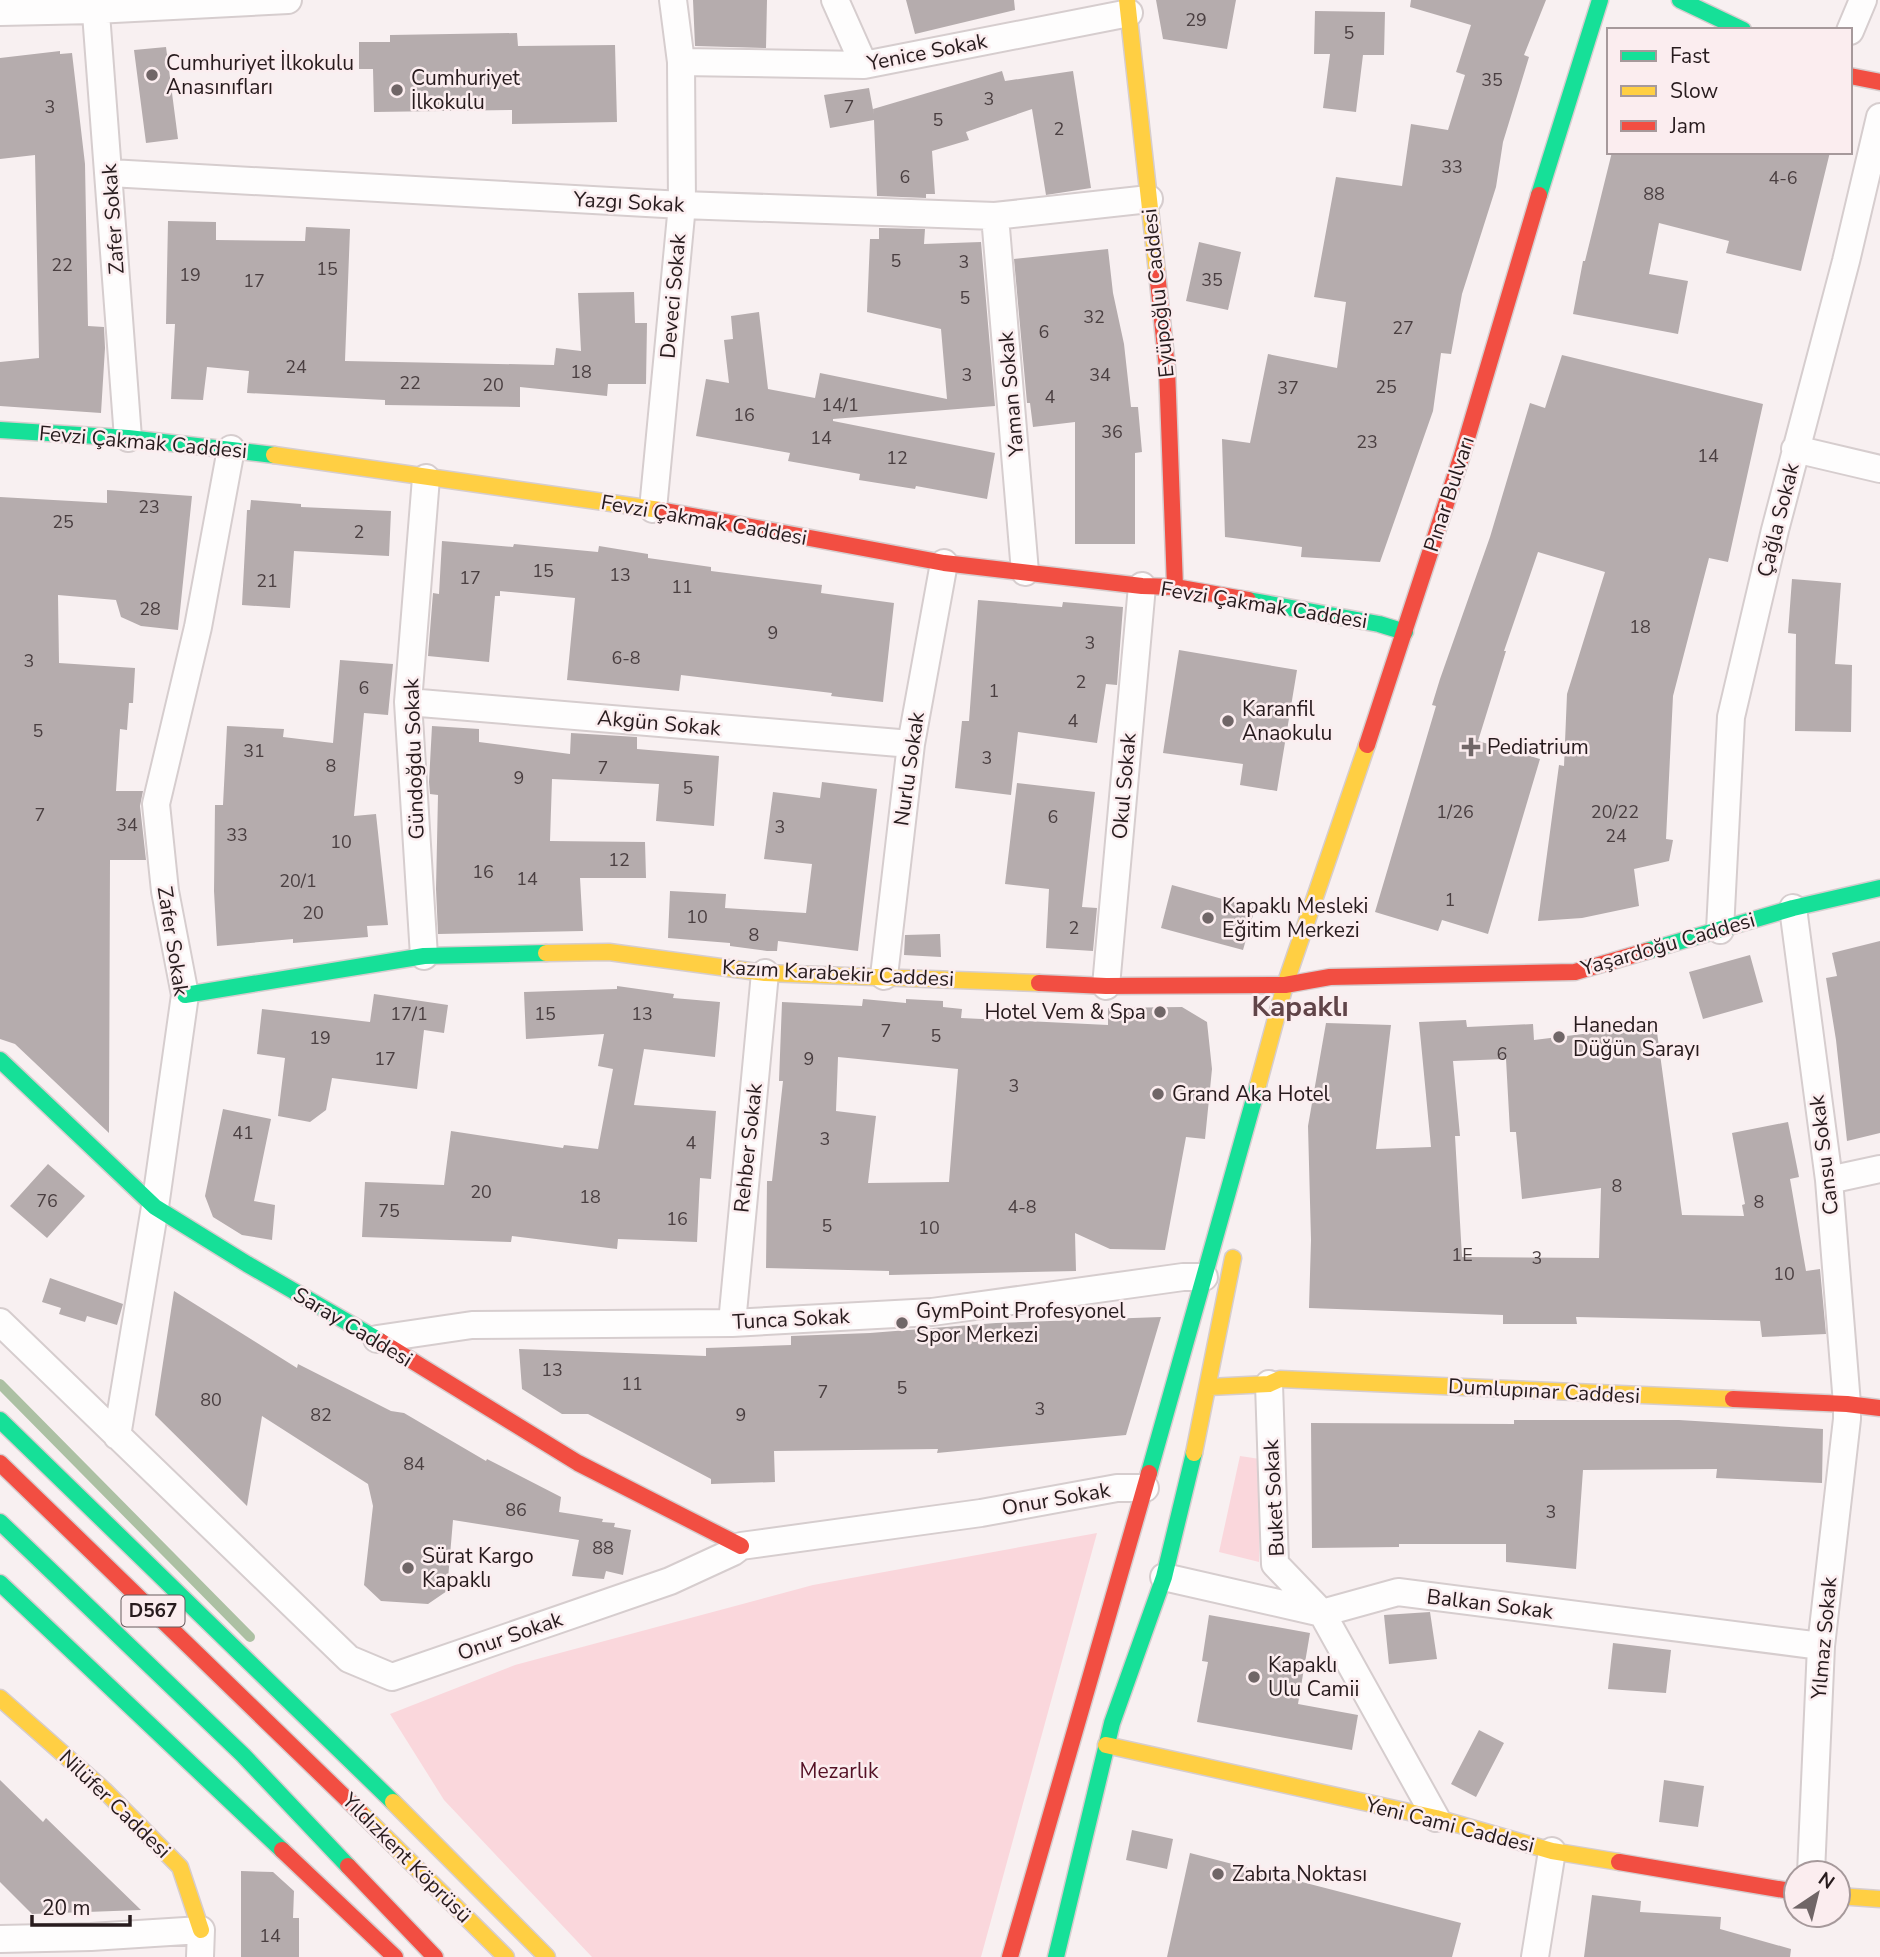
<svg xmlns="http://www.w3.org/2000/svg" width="1880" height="1957" viewBox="0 0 1880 1957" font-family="'Nunito Sans',sans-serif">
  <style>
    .green { fill: #fad7dc }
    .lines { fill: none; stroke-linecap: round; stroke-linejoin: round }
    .stream { stroke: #acc0a3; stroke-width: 10 }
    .building { fill: #b5acad; fill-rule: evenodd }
    .street-casing { stroke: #d6cdce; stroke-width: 30 }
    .fast-casing { stroke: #d6cdce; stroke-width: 19 }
    .slow-casing { stroke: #d6cdce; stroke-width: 19 }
    .jam-casing { stroke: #d6cdce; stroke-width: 19 }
    .street { stroke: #fefdfd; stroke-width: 26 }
    .fast { stroke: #16e098; stroke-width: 16 }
    .slow { stroke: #ffcf43; stroke-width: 16 }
    .jam { stroke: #f24e42; stroke-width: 16 }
    .poi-dot { fill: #706667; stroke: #fbedef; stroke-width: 2.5 }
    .labels { text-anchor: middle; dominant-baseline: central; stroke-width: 5; stroke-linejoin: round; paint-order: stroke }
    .number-label { font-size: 18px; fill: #4a3f41 }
    .shield { fill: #fbedef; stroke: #675a5c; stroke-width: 2 }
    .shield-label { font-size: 19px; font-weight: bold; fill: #271b1d }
    .street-label { font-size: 21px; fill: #271b1d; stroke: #fbedef }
    .poi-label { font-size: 21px; fill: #271b1d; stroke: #fbedef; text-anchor: start }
    .park-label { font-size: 21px; fill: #541024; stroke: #fbedef }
    .district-label { font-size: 28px; font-weight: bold; fill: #604448; stroke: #fbedef }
  </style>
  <rect width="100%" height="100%" fill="#f8f0f1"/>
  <!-- green -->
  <path class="green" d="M1240,1456L1260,1459L1259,1562L1219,1552Z
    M1097,1533L981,1957H592L444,1800L390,1714L515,1665L813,1585Z"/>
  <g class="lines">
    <!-- stream -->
    <path class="stream" d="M0,1384L250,1637"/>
  </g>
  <!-- building -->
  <path class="building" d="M693,0H767L766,48L695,46Z
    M906,0H1014L1015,10L915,34Z
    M1156,0H1236L1227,49L1163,39Z
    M1411,0H1546L1524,55L1529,57L1503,142L1496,187L1462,294L1451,354L1441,353L1433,411L1380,562L1301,557L1302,547L1225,537L1222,439L1250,443L1268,354L1337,368L1346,302L1314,297L1336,177L1402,186L1411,124L1448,130L1465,75L1456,72L1471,25L1410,7Z
    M1315,11L1385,12L1384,55H1363L1356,112L1323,108L1330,54H1314Z
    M517,33L518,46L615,45L617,122L512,124V110L374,112L373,69H359V42H390V35Z
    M166,47L178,139L146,143L134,50Z
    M60,51V54L72,53L85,164L88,326L104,327L105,348L101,413L0,406V362L39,358L35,155L0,159V58Z
    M1002,71L1005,81L1073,71L1091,188L1046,195L1032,109L966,132L969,140L932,151L935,194H926V198L877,196L874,120L830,128L824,95L869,88L874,115L873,109Z
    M1612,152H1830L1801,271L1726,253L1729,241L1659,223L1649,274L1688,281L1678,334L1573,314L1583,261H1585Z
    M168,221L216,222V240L305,241L306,227L350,229L345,361L554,365L556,348L581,351L578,293L634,292L635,323H647L646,384H608L607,396L520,387V407L385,405V400L247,393L249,371L207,367L203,400L171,399L175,324H166Z
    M879,228L925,229L924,244L981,242L995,406L833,419V421L995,453L987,499L916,486L915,489L859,480L860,474L788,461L790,453L696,436L706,379L729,383L724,340L733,339L731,316L759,312L768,389L815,398L820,373L947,399L941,329L867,312L870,239H879Z
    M1199,242L1241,252L1228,310L1186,301Z
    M1108,249L1113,293L1124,344L1131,407H1138L1142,452L1135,453V544H1075V422L1033,427L1030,403H1027L1014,259Z
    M1562,355L1763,404L1728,562L1709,558L1673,696L1666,839L1673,840L1669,861L1634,869L1639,906L1582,918L1538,921L1559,765L1564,766L1567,694L1605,572L1538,552L1504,651H1506L1478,741L1540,759L1488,934L1442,920L1438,931L1375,912L1436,706L1432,705L1440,679L1490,537L1530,403L1545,408Z
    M107,490L192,496L178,630L141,626L121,617L116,600L58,595L59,663L135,668L133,703H129L127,730L120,729L116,791H143L140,806L146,860H110L109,1133L15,1044L0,1039V497L107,503Z
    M251,500L301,504V507L391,511L389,556L294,551L290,608L242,605L247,510H250Z
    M442,541L513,547L514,544L598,552L599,546L648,554V558L711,567V571L822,585L821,593L894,603L883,702L831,696L832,693L681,675L679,691L567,680L575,598L500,591V596H495L489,662L428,656L433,593L439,594Z
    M1792,579L1841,583L1835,664L1852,665L1851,732L1795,731L1796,634L1788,633Z
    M978,600L1062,607L1063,602L1123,607L1117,685L1106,684L1097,743L1018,732L1011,795L955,788L962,721H969Z
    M1179,650L1297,670L1277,791L1240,785L1243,764L1163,753Z
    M340,660L393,664L388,715L364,713L354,816L376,814L388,925L367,926L368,937L293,943V939L217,946L214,891L215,805H223L227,726L284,729L283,737L333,743Z
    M432,726L479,729V742L570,754L571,733L637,737V749L719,756L714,826L656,821L659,784L552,779L550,841L645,842L646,878H580L583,931L438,934L436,889L438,795L430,794L429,782Z
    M822,782L877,789L858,951L778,941L777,951H767L730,946V943L668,938L670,891L726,894L725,908L806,913L812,864L764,859L773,792L820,798Z
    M1017,783L1095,792L1082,907L1097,908L1093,951L1046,948L1049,889L1005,884Z
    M1172,885L1255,908L1243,950L1161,928Z
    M940,934L941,957L904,955L905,935Z
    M1880,941V1133L1847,1141L1836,1040L1826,978L1837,976L1832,953Z
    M1750,955L1763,1002L1703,1019L1689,972Z
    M617,986L674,994L673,998L720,1002L715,1057L644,1049L634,1105L716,1111L711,1179L700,1178L697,1242L618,1239L617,1249L512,1236L511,1242L362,1237L365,1182L444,1185L451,1131L563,1148L564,1145L598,1149L613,1069L598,1066L604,1034L526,1039L524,992L617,989Z
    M374,994L448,1005L444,1033L424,1030L417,1089L332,1078L326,1110L310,1122L278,1116L285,1058L257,1054L262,1009L370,1022Z
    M863,999L906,1003V999L943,1001V1007L962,1009L961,1018L1108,1025V1008L1182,1007L1207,1022L1212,1069L1205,1139L1186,1137L1165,1250L1110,1249L1075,1233L1076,1271L889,1275V1271L766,1268L767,1181H772L783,1081H779L782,1002L862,1006ZM838,1057L958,1069L949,1182L868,1183L876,1116L836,1111Z
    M1466,1020L1467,1027L1533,1024L1534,1040L1656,1025L1682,1215L1744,1216L1742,1205L1745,1204L1732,1133L1788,1122L1799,1177L1790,1179L1806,1271L1820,1269L1826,1334L1762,1337L1760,1321L1576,1317L1577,1324H1503V1315L1309,1308L1311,1240L1308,1126L1326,1023L1391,1025L1376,1149L1431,1147L1419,1022ZM1506,1059L1510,1132H1516L1522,1199L1601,1188L1599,1258L1462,1257L1455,1136H1460L1453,1061Z
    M223,1109L271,1119L254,1201L275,1205L272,1240L242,1235L213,1217L205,1196Z
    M48,1164L85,1196L47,1238L10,1206Z
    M50,1278L123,1304L117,1325L87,1316L85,1322L59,1314L61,1308L42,1302Z
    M174,1291L297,1368L298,1364L391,1411L404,1413L486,1461L487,1459L561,1497L559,1512L603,1519L602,1522L615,1523L614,1527L631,1530L623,1575L606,1571L604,1579L572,1576L579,1540L453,1520L447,1591L428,1604L381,1601L364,1585L373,1506L368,1484L262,1416L247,1506L155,1415Z
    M1161,1317L1126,1435L937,1453L938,1449L774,1451L775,1482L711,1484V1479L588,1414H562L522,1389L519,1349L706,1356V1348L791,1345V1336L870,1333L996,1323Z
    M1514,1420H1679L1823,1429L1822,1483L1716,1478L1717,1469L1583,1470L1576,1569L1506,1562V1544H1399V1547L1312,1548L1311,1423L1514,1424Z
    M1430,1612L1437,1659L1389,1664L1384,1615Z
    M1209,1615L1310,1633L1298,1704L1358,1715L1352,1750L1197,1722L1208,1662L1202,1661Z
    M1613,1643L1671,1650L1666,1693L1608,1689Z
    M1479,1730L1504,1743L1476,1797L1451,1784Z
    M0,1780L43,1822L46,1818L141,1910L32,1914L0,1882Z
    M1664,1780L1704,1786L1698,1827L1659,1822Z
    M1132,1830L1173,1839L1167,1869L1126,1860Z
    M1190,1853L1461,1923L1452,1957H1167Z
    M241,1871L273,1872L294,1891L293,1918H299V1957H241Z
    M1592,1895L1641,1901L1640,1912L1721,1917L1720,1929L1791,1949L1790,1957H1584Z"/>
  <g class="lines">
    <defs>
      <path id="street" d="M95,0L128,438
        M835,0L864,65
        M0,12L95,10L288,0
        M1850,31L1863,0
        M681,62L864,65L1129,13
        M110,173L682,205L995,216L1149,199
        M995,216L1025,572
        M1795,449L1880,469
        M653,509L682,205L681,62L673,0
        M408,702L911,744
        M1793,908L1829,1180L1847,1404V1419L1821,1646L1811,1873
        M1720,930L1731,717L1775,530L1846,261L1880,117
        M424,956L408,702L426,478
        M884,976L911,744L944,563
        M1106,986L1142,586
        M1829,1180L1880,1169
        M0,1322L349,1659L392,1677L670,1581L733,1552L741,1546L981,1513L1117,1488H1145
        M732,1323L765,973
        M377,1339L472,1325L732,1323L932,1312L1183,1277H1204
        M1269,1384L1275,1564L1322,1613L1436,1818
        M117,1436L155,1207L185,995L165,891L156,804L198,627L231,449
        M1164,1577L1322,1613L1398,1592L1821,1646
        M0,1939L91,1937L201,1930L200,1957
        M1535,1957L1552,1851"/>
      <path id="fast" d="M1680,0L1743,30
        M1539,195L1600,0
        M0,430L128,438L274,455
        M1248,600L1379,624L1405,632
        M1647,951L1793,908L1880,888
        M185,995L424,956L546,953
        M0,1060L155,1207L247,1264L380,1341
        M0,1420L393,1802
        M1149,1473L1258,1085
        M0,1522L243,1755L348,1866
        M0,1583L282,1850
        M1056,1957L1112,1723L1164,1577L1194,1453"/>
      <path id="slow" d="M1127,0L1157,272
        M274,455L660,510
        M546,953L609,952L765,973L1039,983
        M1258,1085L1285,985L1367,745
        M1209,1387L1269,1384L1280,1379L1733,1399
        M1194,1453L1233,1258
        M0,1698L104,1790L180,1867L201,1930
        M1106,1745L1436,1818L1552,1851L1619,1862
        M393,1802L547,1957
        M360,1812L506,1957
        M1838,1896L1880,1899"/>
      <path id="jam" d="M1850,76L1880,82
        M1157,272L1167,368L1175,587
        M660,510L944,563L1142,586L1175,587L1248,600
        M1367,745L1462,455L1539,195
        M1039,983L1106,986L1285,985L1330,977L1575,972L1647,951
        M380,1341L578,1463L741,1546
        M1733,1399L1847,1404L1880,1408
        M0,1463L360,1812
        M282,1850L395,1957
        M1619,1862L1796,1892
        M348,1866L435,1957
        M1010,1957L1149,1473"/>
    </defs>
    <!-- street casing -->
    <use href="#street" class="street-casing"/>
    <!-- fast casing -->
    <use href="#fast" class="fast-casing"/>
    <!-- slow casing -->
    <use href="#slow" class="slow-casing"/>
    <!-- jam casing -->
    <use href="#jam" class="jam-casing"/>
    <!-- street -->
    <use href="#street" class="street"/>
    <!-- fast -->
    <use href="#fast" class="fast"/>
    <!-- slow -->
    <use href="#slow" class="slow"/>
    <!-- jam -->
    <use href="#jam" class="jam"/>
  </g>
  <!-- markers -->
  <g class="poi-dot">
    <circle cx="152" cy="75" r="7"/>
    <circle cx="397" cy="90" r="7"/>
    <circle cx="1228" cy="721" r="7"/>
    <path d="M1467.5 736.5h7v7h7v7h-7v7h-7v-7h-7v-7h7z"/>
    <circle cx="1208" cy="918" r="7"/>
    <circle cx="1160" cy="1012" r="7"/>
    <circle cx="1559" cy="1037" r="7"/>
    <circle cx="1158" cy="1094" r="7"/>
    <circle cx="902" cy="1323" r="7"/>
    <circle cx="408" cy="1568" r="7"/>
    <circle cx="1254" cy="1677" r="7"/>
    <circle cx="1218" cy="1874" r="7"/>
  </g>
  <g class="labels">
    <!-- number labels -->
    <g class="number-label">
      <text x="1196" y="20">29</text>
      <text x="1349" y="33">5</text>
      <text x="1492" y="80">35</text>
      <text x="989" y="99">3</text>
      <text x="50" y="107">3</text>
      <text x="849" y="107">7</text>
      <text x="938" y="120">5</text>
      <text x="1059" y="129">2</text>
      <text x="1452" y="167">33</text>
      <text x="905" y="177">6</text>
      <text x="1783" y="178">4-6</text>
      <text x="1654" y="194">88</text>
      <text x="896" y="261">5</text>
      <text x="964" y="262">3</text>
      <text x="62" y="265">22</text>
      <text x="327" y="269">15</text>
      <text x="190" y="275">19</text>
      <text x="1212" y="280">35</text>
      <text x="254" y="281">17</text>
      <text x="965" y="298">5</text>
      <text x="1094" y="317">32</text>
      <text x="1403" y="328">27</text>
      <text x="1044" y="332">6</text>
      <text x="296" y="367">24</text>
      <text x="581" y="372">18</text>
      <text x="967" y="375">3</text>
      <text x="1100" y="375">34</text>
      <text x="410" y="383">22</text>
      <text x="493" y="385">20</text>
      <text x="1386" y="387">25</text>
      <text x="1288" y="388">37</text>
      <text x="1050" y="397">4</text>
      <text x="840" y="405">14/1</text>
      <text x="744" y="415">16</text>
      <text x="1112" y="432">36</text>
      <text x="821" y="438">14</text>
      <text x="1367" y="442">23</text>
      <text x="1708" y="456">14</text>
      <text x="897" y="458">12</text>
      <text x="149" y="507">23</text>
      <text x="63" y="522">25</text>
      <text x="359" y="532">2</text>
      <text x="543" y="571">15</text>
      <text x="620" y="575">13</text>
      <text x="470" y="578">17</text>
      <text x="267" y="581">21</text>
      <text x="682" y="587">11</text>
      <text x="150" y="609">28</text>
      <text x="1640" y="627">18</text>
      <text x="773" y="633">9</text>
      <text x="1090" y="643">3</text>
      <text x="626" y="658">6-8</text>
      <text x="29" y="661">3</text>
      <text x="1081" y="682">2</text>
      <text x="364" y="688">6</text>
      <text x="994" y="691">1</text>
      <text x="1073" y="721">4</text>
      <text x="38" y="731">5</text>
      <text x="254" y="751">31</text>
      <text x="987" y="758">3</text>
      <text x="331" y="766">8</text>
      <text x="603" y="768">7</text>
      <text x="519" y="778">9</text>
      <text x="688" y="788">5</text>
      <text x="1455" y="812">1/26</text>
      <text x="1615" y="812">20/22</text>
      <text x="40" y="815">7</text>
      <text x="1053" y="817">6</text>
      <text x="127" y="825">34</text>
      <text x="780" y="827">3</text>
      <text x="237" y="835">33</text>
      <text x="1616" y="836">24</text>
      <text x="341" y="842">10</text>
      <text x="619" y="860">12</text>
      <text x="483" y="872">16</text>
      <text x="527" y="879">14</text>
      <text x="298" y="881">20/1</text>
      <text x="1450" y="900">1</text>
      <text x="313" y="913">20</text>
      <text x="697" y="917">10</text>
      <text x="1074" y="928">2</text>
      <text x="754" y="935">8</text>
      <text x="409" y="1014">17/1</text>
      <text x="545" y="1014">15</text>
      <text x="642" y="1014">13</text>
      <text x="886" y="1031">7</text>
      <text x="936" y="1036">5</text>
      <text x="320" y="1038">19</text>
      <text x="1502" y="1054">6</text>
      <text x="385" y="1059">17</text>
      <text x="809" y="1059">9</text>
      <text x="1014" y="1086">3</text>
      <text x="243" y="1133">41</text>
      <text x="825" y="1139">3</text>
      <text x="691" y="1143">4</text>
      <text x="1617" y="1186">8</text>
      <text x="481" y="1192">20</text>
      <text x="590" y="1197">18</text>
      <text x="47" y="1201">76</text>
      <text x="1759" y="1202">8</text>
      <text x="1022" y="1207">4-8</text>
      <text x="389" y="1211">75</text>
      <text x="677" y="1219">16</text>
      <text x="827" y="1226">5</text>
      <text x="929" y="1228">10</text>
      <text x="1462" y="1255">1E</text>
      <text x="1537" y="1258">3</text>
      <text x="1784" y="1274">10</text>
      <text x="552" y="1370">13</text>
      <text x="632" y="1384">11</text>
      <text x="902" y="1388">5</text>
      <text x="823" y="1392">7</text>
      <text x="211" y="1400">80</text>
      <text x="1040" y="1409">3</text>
      <text x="321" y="1415">82</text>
      <text x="741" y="1415">9</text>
      <text x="414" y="1464">84</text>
      <text x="516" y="1510">86</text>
      <text x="1551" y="1512">3</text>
      <text x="603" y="1548">88</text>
      <text x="270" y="1936">14</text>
    </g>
    <!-- shield labels -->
    <rect class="shield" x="121.5" y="1595.5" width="63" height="31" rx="5"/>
    <g class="shield-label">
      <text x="153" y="1611">D567</text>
    </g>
    <!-- street labels -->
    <g class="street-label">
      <text transform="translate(927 52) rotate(-11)">Yenice Sokak</text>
      <text transform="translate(629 202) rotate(3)">Yazgı Sokak</text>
      <text transform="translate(113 219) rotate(-94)">Zafer Sokak</text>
      <text transform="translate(1158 293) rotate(-96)">Eyüpoğlu Caddesi</text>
      <text transform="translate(673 296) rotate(-85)">Deveci Sokak</text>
      <text transform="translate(1011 394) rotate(-95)">Yaman Sokak</text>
      <text transform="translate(143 442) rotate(5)">Fevzi Çakmak Caddesi</text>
      <text transform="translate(1449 494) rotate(-72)">Pınar Bulvarı</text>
      <text transform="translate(704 520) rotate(10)">Fevzi Çakmak Caddesi</text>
      <text transform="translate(1778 520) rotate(-76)">Çağla Sokak</text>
      <text transform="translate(1264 605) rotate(9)">Fevzi Çakmak Caddesi</text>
      <text transform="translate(659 723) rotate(5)">Akgün Sokak</text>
      <text transform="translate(414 759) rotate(-92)">Gündoğdu Sokak</text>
      <text transform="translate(909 769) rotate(-82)">Nurlu Sokak</text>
      <text transform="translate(1124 786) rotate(-85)">Okul Sokak</text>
      <text transform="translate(173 941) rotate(81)">Zafer Sokak</text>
      <text transform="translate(1668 944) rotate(-16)">Yaşardoğu Caddesi</text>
      <text transform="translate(838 973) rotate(3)">Kazım Karabekir Caddesi</text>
      <text transform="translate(748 1148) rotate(-84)">Rehber Sokak</text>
      <text transform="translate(1824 1155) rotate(-97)">Cansu Sokak</text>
      <text transform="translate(791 1319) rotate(-3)">Tunca Sokak</text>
      <text transform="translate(353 1327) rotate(31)">Saray Caddesi</text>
      <text transform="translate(1544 1391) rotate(3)">Dumlupınar Caddesi</text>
      <text transform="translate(1274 1498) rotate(-93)">Buket Sokak</text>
      <text transform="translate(1056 1499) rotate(-10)">Onur Sokak</text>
      <text transform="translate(1490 1604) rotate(7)">Balkan Sokak</text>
      <text transform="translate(510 1636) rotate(-19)">Onur Sokak</text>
      <text transform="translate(1824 1638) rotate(-85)">Yılmaz Sokak</text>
      <text transform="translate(115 1804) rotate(44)">Nilüfer Caddesi</text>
      <text transform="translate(1450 1825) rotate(14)">Yeni Cami Caddesi</text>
      <text transform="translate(407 1858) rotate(45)">Yıldızkent Köprüsü</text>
    </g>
    <!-- poi labels -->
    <g class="poi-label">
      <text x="166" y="63">Cumhuriyet İlkokulu<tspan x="166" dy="24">Anasınıfları</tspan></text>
      <text x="411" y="78">Cumhuriyet<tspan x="411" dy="24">İlkokulu</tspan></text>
      <text x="1242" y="709">Karanfil<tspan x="1242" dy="24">Anaokulu</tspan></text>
      <text x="1487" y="747">Pediatrium</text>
      <text x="1222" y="906">Kapaklı Mesleki<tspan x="1222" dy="24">Eğitim Merkezi</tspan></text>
      <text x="1146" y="1012" text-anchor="end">Hotel Vem &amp; Spa</text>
      <text x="1573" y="1025">Hanedan<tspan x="1573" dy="24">Düğün Sarayı</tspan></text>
      <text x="1172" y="1094">Grand Aka Hotel</text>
      <text x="916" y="1311">GymPoint Profesyonel<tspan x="916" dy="24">Spor Merkezi</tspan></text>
      <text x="422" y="1556">Sürat Kargo<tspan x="422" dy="24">Kapaklı</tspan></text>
      <text x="1268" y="1665">Kapaklı<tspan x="1268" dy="24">Ulu Camii</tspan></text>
      <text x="1232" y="1874">Zabıta Noktası</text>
    </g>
    <!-- park labels -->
    <g class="park-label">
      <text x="839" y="1771">Mezarlık</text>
    </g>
    <!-- district labels -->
    <g class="district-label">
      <text x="1300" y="1007">Kapaklı</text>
    </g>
  </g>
  <!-- legend -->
  <rect x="1607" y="28" width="245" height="126" fill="#fbedef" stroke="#a6999b" stroke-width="2"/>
  <rect x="1621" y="51" width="35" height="10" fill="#16e098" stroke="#a6999b" stroke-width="2"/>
  <text x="1670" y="63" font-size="21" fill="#271b1d">Fast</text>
  <rect x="1621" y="86" width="35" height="10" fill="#ffcf43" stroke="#a6999b" stroke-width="2"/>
  <text x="1670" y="98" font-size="21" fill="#271b1d">Slow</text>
  <rect x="1621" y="121" width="35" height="10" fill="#f24e42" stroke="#a6999b" stroke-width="2"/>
  <text x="1670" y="133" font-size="21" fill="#271b1d">Jam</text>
  <!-- north arrow -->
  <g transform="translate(1817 1894) rotate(35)"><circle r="33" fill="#fbedef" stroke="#a6999b" stroke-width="2"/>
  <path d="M0-5L12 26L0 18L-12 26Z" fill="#706667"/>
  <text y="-10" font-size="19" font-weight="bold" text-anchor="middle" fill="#271b1d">N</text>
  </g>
  <!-- scale -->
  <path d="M32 1915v10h98v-10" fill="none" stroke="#271b1d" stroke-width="3.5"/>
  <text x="42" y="1915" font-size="21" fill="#271b1d" stroke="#fbedef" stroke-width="5" paint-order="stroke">20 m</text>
</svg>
